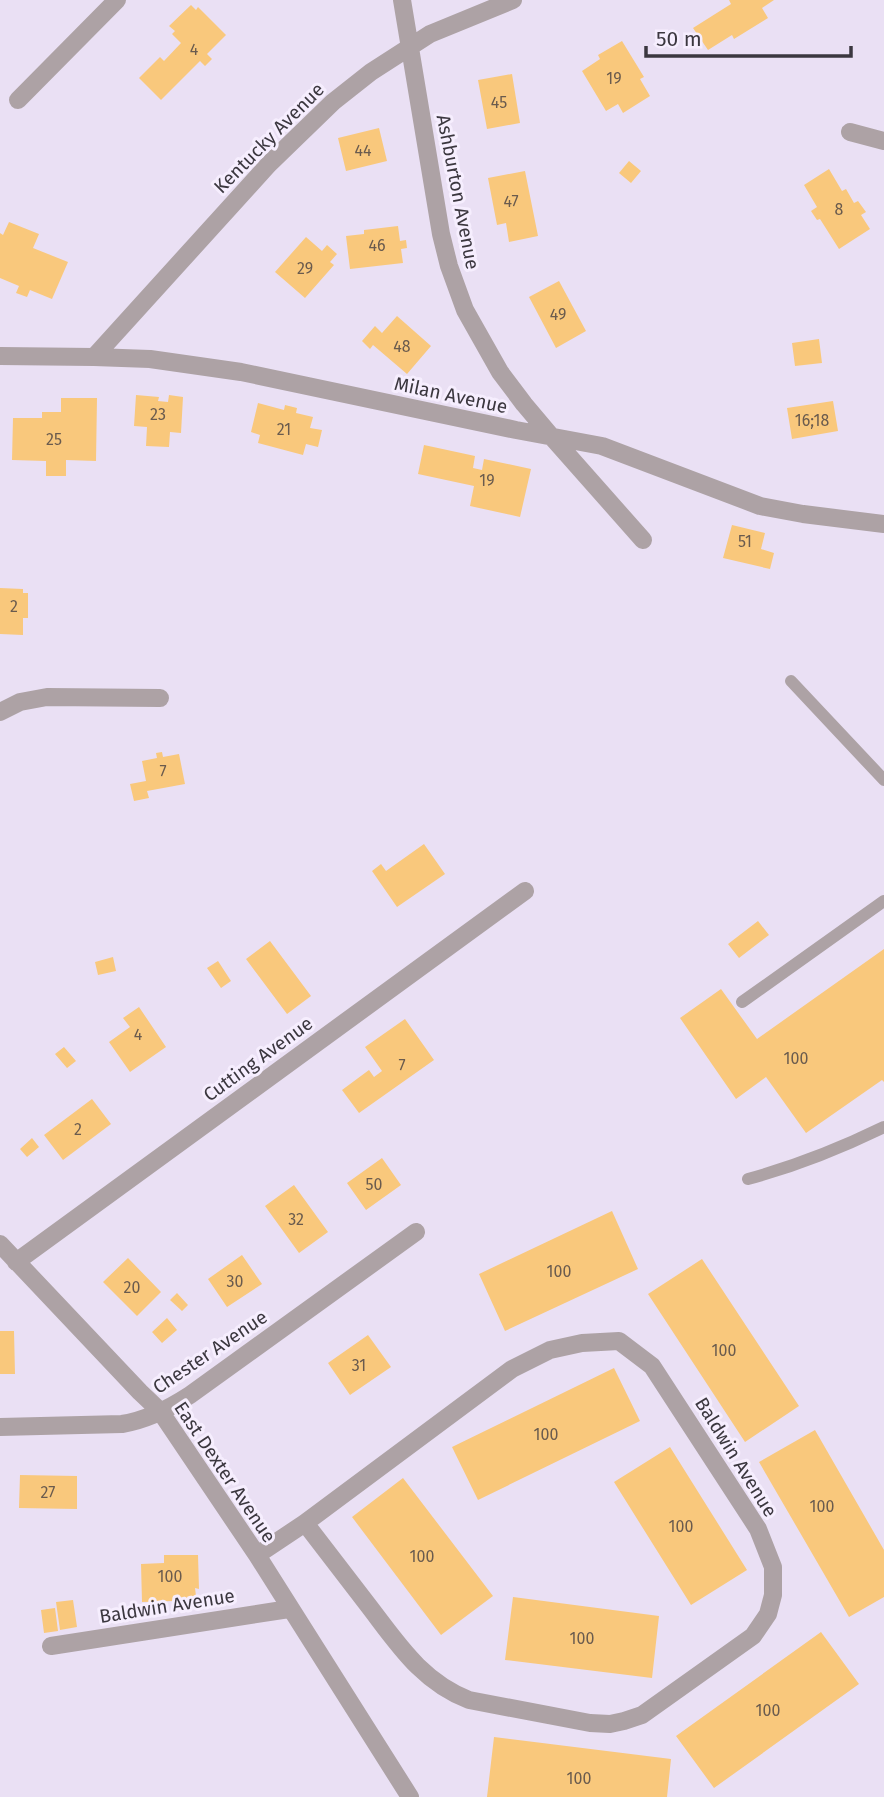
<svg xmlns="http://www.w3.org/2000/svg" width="884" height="1797" viewBox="0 0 884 1797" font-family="'Fira Sans',sans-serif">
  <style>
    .building { fill: #f9c87c }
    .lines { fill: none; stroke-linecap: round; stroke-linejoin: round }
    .service { stroke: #ada2a5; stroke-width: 12 }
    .minor { stroke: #ada2a5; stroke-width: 18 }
    .labels { text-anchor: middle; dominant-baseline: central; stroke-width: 6; stroke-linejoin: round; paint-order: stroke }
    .number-label { font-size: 16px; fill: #6a5b4e }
    .street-label { font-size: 19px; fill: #3b373f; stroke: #f6eefe }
  </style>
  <rect width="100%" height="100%" fill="#eae0f4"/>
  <!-- building -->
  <path class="building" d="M729,0H774L762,8L768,18L734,39L732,35L708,50L693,28L731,4Z
    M191,5L196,10L198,7L226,35L207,54L212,59L205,66L200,61L161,100L139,78L160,57L164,61L181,43L172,34L175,31L169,26Z
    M622,41L644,77L640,79L650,96L623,113L618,104L606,111L582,71L600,59L598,55Z
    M512,74L520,123L487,129L478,80Z
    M379,128L387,161L346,171L338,138Z
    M629,161L641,171L631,183L619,173Z
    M829,169L842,191L846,189L854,203L858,201L866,212L861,215L870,229L839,249L820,219L817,220L811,211L817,207L804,185Z
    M525,171L538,236L509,242L506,223L497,225L488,178Z
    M9,222L39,234L33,248L68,262L52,299L30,290L27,297L16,293L19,286L0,278V233L3,235Z
    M398,226L400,241L406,240L407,248L401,249L403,263L350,269L346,236L364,234V230Z
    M306,237L322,251L327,245L337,254L330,262L334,265L305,298L275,272Z
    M559,281L586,331L556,348L529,297Z
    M397,316L431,346L407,374L373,345L370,349L362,341L375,326L382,333Z
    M819,339L822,363L795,366L792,343Z
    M136,395L159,397L158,401L168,402L169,395L183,397L181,433L170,432L169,447L146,446L147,427L134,426Z
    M61,398H97L96,461L66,460V476H46V461L12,460L13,418H42V412H61Z
    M833,401L838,431L792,439L787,408Z
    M258,403L284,410L285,405L297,408L296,413L313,417L310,428L322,430L318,447L306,444L303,455L258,443L260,435L251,432Z
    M424,445L475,456L473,468L482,470L484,459L531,469L520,517L470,506L474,486L418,474Z
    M732,525L765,533L761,549L774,553L770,569L723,558Z
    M0,588L23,589V593H28V618H23V635L0,634Z
    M162,752L163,757L179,754L185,784L147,791L149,798L134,801L130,784L146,781L142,761L157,758L156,753Z
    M424,844L445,874L397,907L372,871L381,864L386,871Z
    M758,921L769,935L739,958L728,944Z
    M270,941L311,996L287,1014L246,959Z
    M884,949V1082L882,1080L806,1133L766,1077L736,1099L680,1018L721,989L757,1039Z
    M113,957L116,971L98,975L95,962Z
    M218,961L231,981L221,988L207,968Z
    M139,1007L166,1047L130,1072L109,1042L130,1027L123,1018Z
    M405,1019L434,1060L359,1113L342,1090L369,1070L374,1077L382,1071L365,1047Z
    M64,1047L76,1061L67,1068L55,1054Z
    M92,1099L111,1124L63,1160L44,1135Z
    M32,1138L39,1147L27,1157L20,1149Z
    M382,1158L401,1185L366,1210L347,1183Z
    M294,1185L328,1232L299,1253L265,1206Z
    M612,1211L638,1269L505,1331L479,1274Z
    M242,1255L262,1284L227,1307L208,1279Z
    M128,1258L161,1292L137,1316L103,1282Z
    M702,1259L799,1406L745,1442L648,1294Z
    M177,1293L188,1305L182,1311L170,1300Z
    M167,1318L177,1330L162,1343L152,1332Z
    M0,1331H14L15,1374H0Z
    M368,1335L391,1367L350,1395L328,1363Z
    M614,1368L640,1421L478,1500L452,1447Z
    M815,1430L884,1550V1597L849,1617L759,1462Z
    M670,1447L747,1570L691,1605L614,1482Z
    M20,1475L77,1476V1509L19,1508Z
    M403,1478L493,1596L441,1635L352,1517Z
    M164,1555H198L199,1589L195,1588L196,1596L190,1602L182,1600L180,1597H174V1601L142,1602L141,1564L164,1563Z
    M513,1597L659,1616L652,1678L505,1660Z
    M73,1600L77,1627L60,1630L56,1602Z
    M55,1608L58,1631L44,1633L41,1610Z
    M821,1632L859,1684L714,1788L676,1736Z
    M494,1737L671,1759L667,1797H487Z"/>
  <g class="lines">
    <!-- service -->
    <path class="service" d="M791,681L884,780
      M742,1002L884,901
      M748,1179C796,1166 839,1149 884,1127"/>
    <!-- minor -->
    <path class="minor" d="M402,0L441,234L449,266L465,310L500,372L524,404L551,436L643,540
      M18,100L117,0
      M850,132L884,141
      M0,356L94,357L150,359L241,372L516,430L602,446L760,506L803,514L884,524
      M94,357L269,164L333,102L371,72L430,34L513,0
      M0,712L20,702L47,697L160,698
      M0,1244L140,1392L160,1411L257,1555L410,1797
      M16,1262L525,891
      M0,1427L122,1424C147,1420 170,1408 190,1395L416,1232
      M257,1555L305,1523L512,1369L550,1350L582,1343L619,1341L652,1366L758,1529L773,1567V1595L768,1614L753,1636L642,1715L624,1721L610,1724L590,1723L469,1700C421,1681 398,1644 368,1605C347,1578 326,1550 305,1523
      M51,1646L289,1609"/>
  </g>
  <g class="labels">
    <!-- number labels -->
    <g class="number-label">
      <text x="194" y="49">4</text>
      <text x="614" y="78">19</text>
      <text x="499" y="102">45</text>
      <text x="363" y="150">44</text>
      <text x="511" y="201">47</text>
      <text x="839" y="209">8</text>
      <text x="377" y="245">46</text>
      <text x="305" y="268">29</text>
      <text x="558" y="314">49</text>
      <text x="402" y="346">48</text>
      <text x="158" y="414">23</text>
      <text x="812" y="420">16;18</text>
      <text x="284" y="429">21</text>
      <text x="54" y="439">25</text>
      <text x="487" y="480">19</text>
      <text x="745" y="541">51</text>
      <text x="14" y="606">2</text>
      <text x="163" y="771">7</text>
      <text x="138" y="1034">4</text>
      <text x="796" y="1058">100</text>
      <text x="402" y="1065">7</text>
      <text x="78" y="1129">2</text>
      <text x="374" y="1184">50</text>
      <text x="296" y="1219">32</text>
      <text x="559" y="1271">100</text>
      <text x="235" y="1281">30</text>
      <text x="132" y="1287">20</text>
      <text x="724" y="1350">100</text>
      <text x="359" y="1365">31</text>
      <text x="546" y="1434">100</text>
      <text x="48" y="1492">27</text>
      <text x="822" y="1506">100</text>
      <text x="681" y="1526">100</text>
      <text x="422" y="1556">100</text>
      <text x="170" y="1576">100</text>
      <text x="582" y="1638">100</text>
      <text x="768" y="1710">100</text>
      <text x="579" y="1778">100</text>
    </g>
    <!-- street labels -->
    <g class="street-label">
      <text transform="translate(269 138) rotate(-45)">Kentucky Avenue</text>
      <text transform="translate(458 192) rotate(79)">Ashburton Avenue</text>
      <text transform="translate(451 395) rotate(12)">Milan Avenue</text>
      <text transform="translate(258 1059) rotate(-36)">Cutting Avenue</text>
      <text transform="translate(210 1352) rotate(-34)">Chester Avenue</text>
      <text transform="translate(736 1457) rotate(58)">Baldwin Avenue</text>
      <text transform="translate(225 1472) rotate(56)">East Dexter Avenue</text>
      <text transform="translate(167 1606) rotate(-9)">Baldwin Avenue</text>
    </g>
  </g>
  <!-- scale -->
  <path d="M646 46v10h205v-10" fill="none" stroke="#3b373f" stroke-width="3.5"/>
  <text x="656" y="46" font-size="21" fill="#3b373f" stroke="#f6eefe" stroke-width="5" paint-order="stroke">50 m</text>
</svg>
